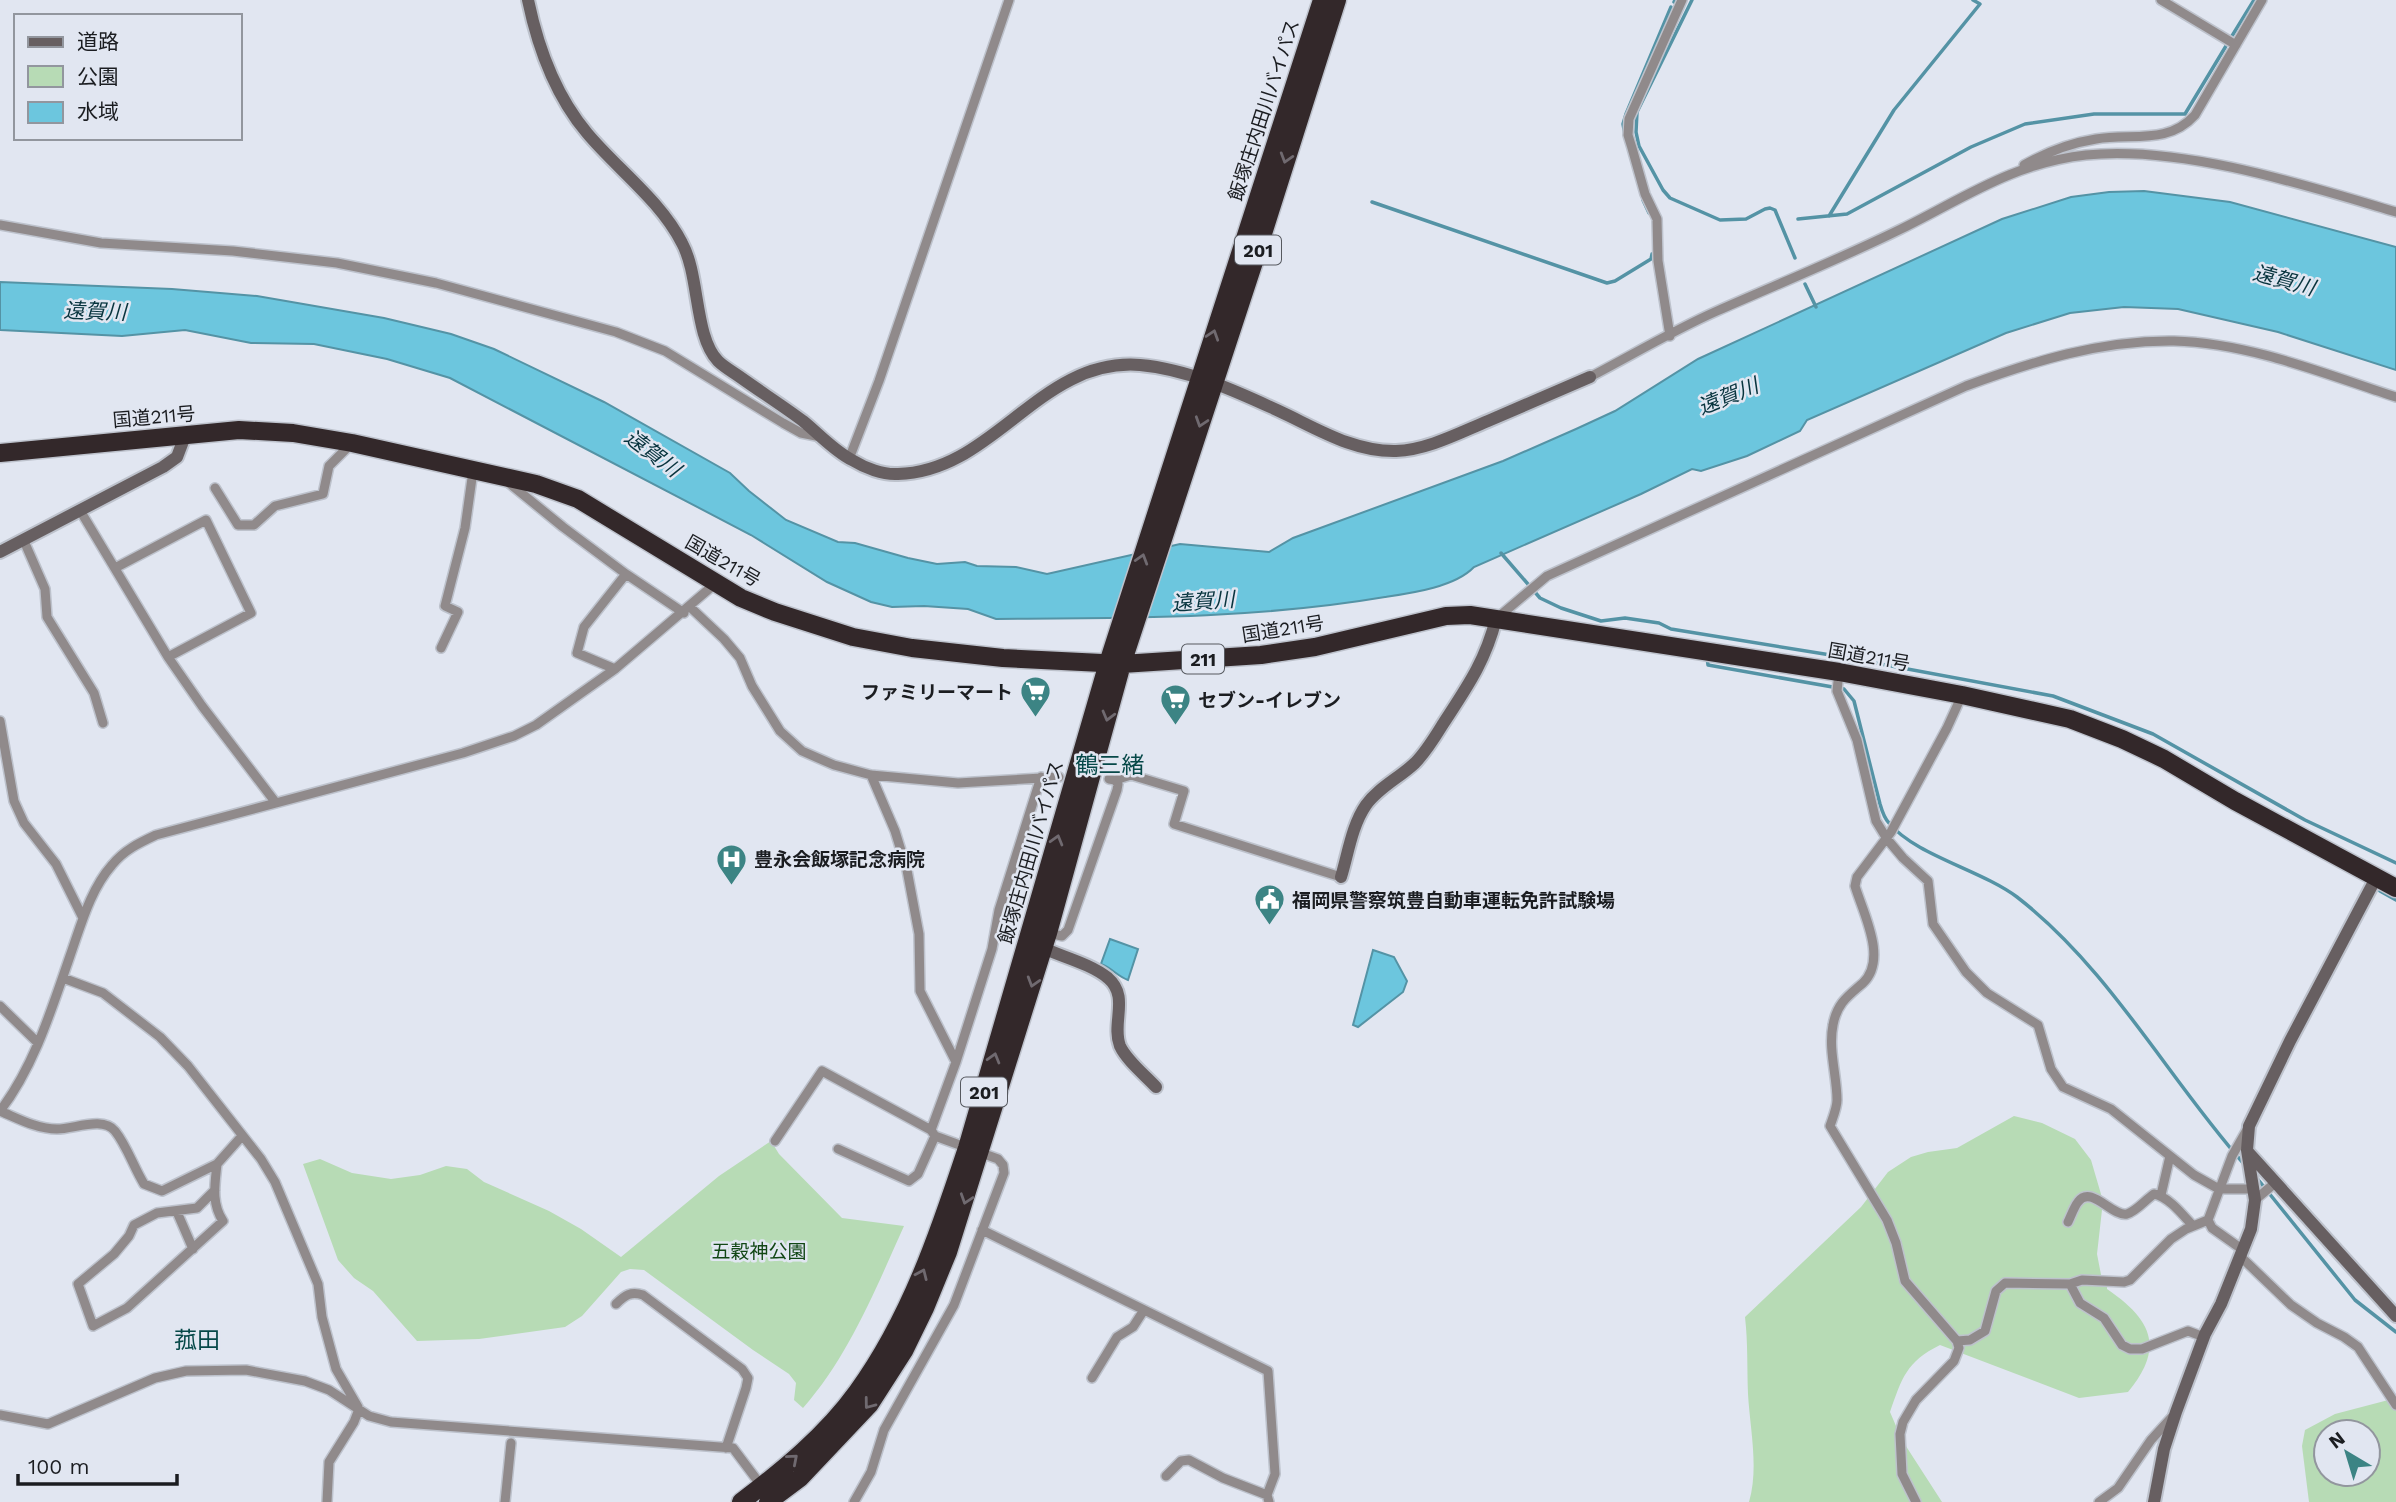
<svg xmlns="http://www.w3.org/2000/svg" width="2396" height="1502" viewBox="0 0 2396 1502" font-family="'Work Sans','Noto Sans JP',sans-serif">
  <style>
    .green { fill: #b7dbb5; fill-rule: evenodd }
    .water { fill: #6cc6de; stroke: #5493a5; stroke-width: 2 }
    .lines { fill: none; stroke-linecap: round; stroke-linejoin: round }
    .stream { stroke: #5493a5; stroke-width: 3.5 }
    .street-casing { stroke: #bdc2cc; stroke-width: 12 }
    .secondary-casing { stroke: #bdc2cc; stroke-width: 16 }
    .highway-casing { stroke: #bdc2cc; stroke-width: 21 }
    .street { stroke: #908a8b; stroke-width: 9 }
    .secondary { stroke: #675f61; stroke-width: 12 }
    .highway { stroke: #33282a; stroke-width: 18 }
    .oneway { stroke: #706a70 }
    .labels { text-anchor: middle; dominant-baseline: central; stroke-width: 5; stroke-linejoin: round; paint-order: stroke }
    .shield { fill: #e1e6f1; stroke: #56595f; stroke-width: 2 }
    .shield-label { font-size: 18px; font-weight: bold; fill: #1b1d21 }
    .street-label { font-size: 19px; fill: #1b1d21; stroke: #e1e6f1 }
    .poi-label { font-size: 19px; font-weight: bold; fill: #1b1d21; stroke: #e1e6f1; text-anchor: start }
    .park-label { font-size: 19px; fill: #124715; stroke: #e1e6f1 }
    .water-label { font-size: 21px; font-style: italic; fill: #08343e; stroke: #e1e6f1 }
    .quarter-label { font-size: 23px; fill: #064848; stroke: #e1e6f1 }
  </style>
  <rect width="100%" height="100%" fill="#e1e6f1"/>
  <!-- green -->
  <path class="green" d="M2014,1116L2042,1123L2075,1139L2091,1160L2103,1201L2097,1254L2103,1285L2107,1286V1289C2152,1320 2165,1347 2128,1392L2079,1398L1940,1345C1906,1362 1902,1378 1890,1412L1902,1440L1942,1502H1749C1759,1468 1750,1429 1748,1394C1747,1368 1748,1343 1745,1317L1861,1207L1888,1172L1911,1157L1928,1152L1957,1148Z
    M771,1141L779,1154L842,1218L904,1226C876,1288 849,1356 803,1408L794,1400L796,1383L789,1374L753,1350L644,1270L630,1269L621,1272L582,1316L565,1327L479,1339L417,1341L373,1291L354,1278L338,1260L303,1164L320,1159L352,1173L391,1179L420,1175L446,1166L467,1169L484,1182L549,1211L581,1229L621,1257L719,1176Z
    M2396,1398V1502H2309L2302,1446L2305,1430L2335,1414ZM2326,1432H2368V1474H2326Z"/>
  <!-- water -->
  <path class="water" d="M2144,191L2230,202L2396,247V370L2278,332L2178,309L2124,307L2070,313L2006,333L1807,420L1800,431L1747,456L1701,471L1692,469L1641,494L1474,567C1455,587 1412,593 1385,597C1256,619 1126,618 996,619L968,609L924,606L892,607L871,602L827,582L751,535L450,378L387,359L314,344L251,343L185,330L122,336L0,330V282L172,289L257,296L384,318L451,334L494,349L604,402L730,473L749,491L786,520L838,542L855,543L908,558L937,564L965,562L977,566L1016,567L1047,574L1180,544L1269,552L1293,538L1503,461L1576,429L1615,411L1698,359L2002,219L2071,197L2109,192Z
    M1110,939L1138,949L1128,980C1117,976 1112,968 1101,964Z
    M1373,950L1394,957L1407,981L1403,992L1358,1027L1353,1025Z"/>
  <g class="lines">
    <!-- stream -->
    <path class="stream" d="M1692,0L1637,112L1636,132L1639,146L1663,190L1670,198L1720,220L1746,219L1765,209L1770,208L1775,210L1795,258
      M1674,2L1675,0
      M2232,36L2254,0
      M1625,135L1623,124L1626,114L1671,7
      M1643,200L1649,213
      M1372,202L1607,283L1615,281L1651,259L1652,254
      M1829,216L1894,110L1980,4L1973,0
      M1798,219L1847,214L1971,147L2025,124L2094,114H2185L2226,46
      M1805,284L1816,307
      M1501,553L1540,598L1561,608L1601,621L1625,618L1659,623L1671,629L1843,657L2053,696L2153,734L2305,820L2396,863
      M1707,657L1708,665L1844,689L1854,701L1880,804C1882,811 1884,818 1889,823C1915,855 1981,870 2017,897C2110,969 2167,1077 2244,1164
      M2380,891L2396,900
      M2256,1177L2355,1300L2396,1332"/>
    <defs>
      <path id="street" d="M2161,0L2236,45
        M2024,165C2047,152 2070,143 2096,139C2132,133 2168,145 2195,115L2262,0
        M0,225L101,243L233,251L337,263L436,283L616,332L665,351L783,423L801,433L821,437
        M1670,336L1658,261L1657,219L1645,194L1632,148L1628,135L1629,119L1682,0
        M1590,377C1632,355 1674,330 1717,311C1778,284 1840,259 1901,229C1964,198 2013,163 2086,155C2181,145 2305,185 2396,212
        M849,459L879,381L1009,0
        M509,483L563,527L626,574L584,627L577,653L615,669
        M215,488L238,525H254L275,506L323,494L329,466L352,443
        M81,512L168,657L202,706L276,803
        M24,541L45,589L47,617L94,693L103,723
        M115,568L206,520L251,613L168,657
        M626,574L684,613
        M690,607L724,639L740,658L752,686L780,731L802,751L834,765L871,775L958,783L1059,777
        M1496,619L1547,576L1966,386C2034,361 2101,340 2174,341C2250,343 2325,374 2396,397
        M441,648L458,612L445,606L465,528L473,471
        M1839,672L1837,691L1857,740L1876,821L1887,839L1903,858L1928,881L1933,924L1966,972L1987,993L2038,1025L2051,1069L2063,1087L2111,1109L2194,1175L2219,1189H2253
        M0,721L14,801L24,823L56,864L83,918
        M871,775L895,831L907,870L919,934L920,991L956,1062
        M1109,779L1115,780L1131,775L1184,791L1174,824L1341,877
        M1048,933L1062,936L1068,930L1117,790L1118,784L1115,780
        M63,978L103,993L160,1037L188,1066L261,1159L275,1182L318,1284L322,1317L336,1369L358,1407
        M0,1006L37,1042
        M0,1111C34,1067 52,1008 70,956C81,925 90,890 112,865C124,850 139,843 156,835L463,753L514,736L536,725L615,669L716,583
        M0,1111C19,1119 37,1129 57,1129C74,1129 103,1116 115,1131C127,1146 134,1168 144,1184L162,1191L217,1164L242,1136
        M931,1130L956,1062L992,949L999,910L1041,777
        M775,1141L822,1071L931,1130L935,1136L998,1159L1003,1165L1004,1173L954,1305L884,1430L871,1472L854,1502
        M838,1149L909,1181L918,1174L935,1136
        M215,1190L197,1208L157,1213L134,1225L129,1236L114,1254L78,1284L93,1326L127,1308L223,1221C211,1203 215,1184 217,1164
        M2161,1195L2170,1156
        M2255,1200L2275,1183
        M177,1212L193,1249
        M2208,1220L2212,1228L2243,1250
        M2068,1222C2071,1216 2074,1207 2078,1202C2091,1184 2112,1217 2127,1214C2137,1211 2145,1200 2154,1194C2169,1197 2182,1214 2193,1226
        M982,1230L1268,1371L1275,1474L1267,1495L1269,1502
        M2241,1257L2291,1305L2317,1323L2344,1337L2358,1347L2396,1405
        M2070,1284L2080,1303L2104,1318L2122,1345L2130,1349H2142L2188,1331L2204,1337
        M616,1304C625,1295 631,1291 643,1295L742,1369L748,1378L746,1388L726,1448
        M1957,1341L1970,1340L1985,1331L1996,1291L2005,1283L2070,1284L2082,1280L2124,1282L2130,1280L2171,1239L2186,1229L2208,1220L2232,1156L2248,1128
        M1092,1378L1117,1337L1133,1327L1144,1310
        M0,1415L48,1424L155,1378L186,1371L246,1370L305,1381L329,1390L369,1416L391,1422L733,1448L763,1488
        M1166,1476L1181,1461L1189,1460L1223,1478L1267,1495
        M327,1502L329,1462L354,1422L359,1409
        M505,1502L511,1443
        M1916,1502L1902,1474L1900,1434L1903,1422L1916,1400L1954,1361L1959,1348L1957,1341L1905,1281L1896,1243L1887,1220L1830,1126C1833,1117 1837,1108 1837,1100C1837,1076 1828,1049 1833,1025C1837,1003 1848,996 1863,983C1888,959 1863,913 1855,886L1857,877L1891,832L1947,728L1962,695
        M2099,1502L2118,1488L2151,1440L2172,1417"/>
      <path id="secondary" d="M528,0C538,48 555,95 587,133C617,169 660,200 682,243C700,276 694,336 718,361C724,367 733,372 740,377C761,392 783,406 803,421C819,434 834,451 852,460C865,468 883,475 898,474C994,472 1040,357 1140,365C1187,369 1236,391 1279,411C1316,428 1353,452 1396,451C1427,450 1459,433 1488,421C1522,406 1556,392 1590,377
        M0,552L163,467L177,457L185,436
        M1341,877C1348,854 1352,825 1366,805C1378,788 1399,778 1415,763C1426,752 1435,737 1443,724C1467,687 1485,662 1496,619
        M1043,948C1063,957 1091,964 1108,978C1130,997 1111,1023 1120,1046C1127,1061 1145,1075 1156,1087
        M2248,1152L2396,1316
        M2154,1502L2164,1449L2176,1412L2205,1334L2221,1304L2251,1229L2255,1200L2247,1150L2249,1126L2290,1041L2376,878"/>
      <path id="highway" d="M0,453L239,430L293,433L352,443L536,484L578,499L741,598L775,612L853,637L912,648L1003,658L1122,664L1261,655L1315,647L1446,616L1470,615L1839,672L1962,695L2070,719L2122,739L2164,759L2235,801L2396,888
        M741,1502C783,1470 826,1435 857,1392C910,1319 939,1233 967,1148L1108,663L1322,0
        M768,1502L800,1478L870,1404L904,1351L925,1308L948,1252L1048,933L1122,664L1254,262L1337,0"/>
    </defs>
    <!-- street casing -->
    <use href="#street" class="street-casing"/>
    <!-- secondary casing -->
    <use href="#secondary" class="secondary-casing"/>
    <!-- highway casing -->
    <use href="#highway" class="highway-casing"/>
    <!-- street -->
    <use href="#street" class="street"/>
    <!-- secondary -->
    <use href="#secondary" class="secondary"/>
    <!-- highway -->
    <use href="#highway" class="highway"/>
  </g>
  <!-- one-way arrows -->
  <defs><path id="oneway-chevron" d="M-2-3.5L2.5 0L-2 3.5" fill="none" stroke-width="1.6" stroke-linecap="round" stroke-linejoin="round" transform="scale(1.75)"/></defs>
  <g class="oneway">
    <use href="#oneway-chevron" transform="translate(1286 158) rotate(107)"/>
    <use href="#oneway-chevron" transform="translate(1213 335) rotate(-72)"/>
    <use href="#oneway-chevron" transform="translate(1201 422) rotate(108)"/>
    <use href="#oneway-chevron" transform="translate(1142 559) rotate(-73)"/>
    <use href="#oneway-chevron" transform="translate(1108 716) rotate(105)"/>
    <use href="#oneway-chevron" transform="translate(1057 840) rotate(-74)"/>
    <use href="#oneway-chevron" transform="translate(1033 982) rotate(107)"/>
    <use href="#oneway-chevron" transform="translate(994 1058) rotate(-74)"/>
    <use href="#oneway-chevron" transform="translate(966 1199) rotate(108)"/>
    <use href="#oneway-chevron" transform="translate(922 1274) rotate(-66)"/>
    <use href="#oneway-chevron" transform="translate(869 1404) rotate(127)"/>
    <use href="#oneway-chevron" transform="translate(793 1459) rotate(-41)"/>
  </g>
  <!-- icons -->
  <defs>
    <symbol id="supermarket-pin" viewBox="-11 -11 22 30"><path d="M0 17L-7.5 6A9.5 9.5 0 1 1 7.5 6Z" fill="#3c8484" stroke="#e1e6f1"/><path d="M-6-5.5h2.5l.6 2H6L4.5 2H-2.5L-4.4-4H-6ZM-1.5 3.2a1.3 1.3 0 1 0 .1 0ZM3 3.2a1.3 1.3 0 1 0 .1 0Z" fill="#fff"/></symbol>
    <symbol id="hospital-pin" viewBox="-11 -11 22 30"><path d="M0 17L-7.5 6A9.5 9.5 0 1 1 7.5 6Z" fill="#3c8484" stroke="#e1e6f1"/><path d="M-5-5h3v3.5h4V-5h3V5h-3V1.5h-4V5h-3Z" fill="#fff"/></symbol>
    <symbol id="civic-pin" viewBox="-11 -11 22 30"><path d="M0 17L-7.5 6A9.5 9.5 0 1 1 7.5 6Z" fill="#3c8484" stroke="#e1e6f1"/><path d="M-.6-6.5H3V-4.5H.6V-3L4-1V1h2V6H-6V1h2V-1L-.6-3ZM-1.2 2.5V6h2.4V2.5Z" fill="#fff"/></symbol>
  </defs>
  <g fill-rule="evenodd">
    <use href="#supermarket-pin" x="1018" y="674" width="35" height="47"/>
    <use href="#supermarket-pin" x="1158" y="682" width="35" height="47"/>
    <use href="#hospital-pin" x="714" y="842" width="35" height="47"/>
    <use href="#civic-pin" x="1252" y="882" width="35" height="47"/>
  </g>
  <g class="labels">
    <!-- shield labels -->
    <g class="shield">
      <rect x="1235" y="235.5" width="46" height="29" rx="5"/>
      <rect x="1182" y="644.5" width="42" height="29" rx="5"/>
      <rect x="961" y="1077.5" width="46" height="29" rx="5"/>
    </g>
    <g class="shield-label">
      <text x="1258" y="250">201</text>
      <text x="1203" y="659">211</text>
      <text x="984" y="1092">201</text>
    </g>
    <!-- street labels -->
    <g class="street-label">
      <text transform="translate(1264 110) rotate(-72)">飯塚庄内田川バイパス</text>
      <text transform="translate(154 417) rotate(-5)">国道211号</text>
      <text transform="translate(723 561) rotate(30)">国道211号</text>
      <text transform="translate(1283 629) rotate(-9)">国道211号</text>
      <text transform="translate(1869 657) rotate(10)">国道211号</text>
      <text transform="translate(1031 852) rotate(-74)">飯塚庄内田川バイパス</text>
    </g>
    <!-- poi labels -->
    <g class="poi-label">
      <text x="1013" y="692" text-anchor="end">ファミリーマート</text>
      <text x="1198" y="700">セブン-イレブン</text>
      <text x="754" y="859">豊永会飯塚記念病院</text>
      <text x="1292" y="900">福岡県警察筑豊自動車運転免許試験場</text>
    </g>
    <!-- park labels -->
    <g class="park-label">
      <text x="759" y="1251">五穀神公園</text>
    </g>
    <!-- water labels -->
    <g class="water-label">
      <text transform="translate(2284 280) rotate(15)">遠賀川</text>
      <text transform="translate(95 311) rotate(2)">遠賀川</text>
      <text transform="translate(1728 396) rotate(-22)">遠賀川</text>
      <text transform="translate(653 453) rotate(37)">遠賀川</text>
      <text transform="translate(1203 601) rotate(-4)">遠賀川</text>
    </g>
    <!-- quarter labels -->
    <g class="quarter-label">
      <text x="1110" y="765">鶴三緒</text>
      <text x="197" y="1340">菰田</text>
    </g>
  </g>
  <!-- legend -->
  <rect x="14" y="14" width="228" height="126" fill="#e1e6f1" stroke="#92969e" stroke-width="2"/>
  <rect x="28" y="37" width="35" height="10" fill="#675f61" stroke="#92969e" stroke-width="2"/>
  <text x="77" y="49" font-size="21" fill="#1b1d21">道路</text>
  <rect x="28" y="66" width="35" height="21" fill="#b7dbb5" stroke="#92969e" stroke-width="2"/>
  <text x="77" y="84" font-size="21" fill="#1b1d21">公園</text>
  <rect x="28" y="102" width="35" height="21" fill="#6cc6de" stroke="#92969e" stroke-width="2"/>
  <text x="77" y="119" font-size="21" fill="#1b1d21">水域</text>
  <!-- north arrow -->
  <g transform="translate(2347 1453) rotate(322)"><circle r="33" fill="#e1e6f1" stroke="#92969e" stroke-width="2"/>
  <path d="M0-5L12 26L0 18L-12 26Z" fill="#3c8484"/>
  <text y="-10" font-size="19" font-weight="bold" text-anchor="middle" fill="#1b1d21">N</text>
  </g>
  <!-- scale -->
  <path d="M18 1474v10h159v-10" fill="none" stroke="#1b1d21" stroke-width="3.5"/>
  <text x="28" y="1474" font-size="21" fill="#1b1d21" stroke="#e1e6f1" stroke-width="5" paint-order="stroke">100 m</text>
</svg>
